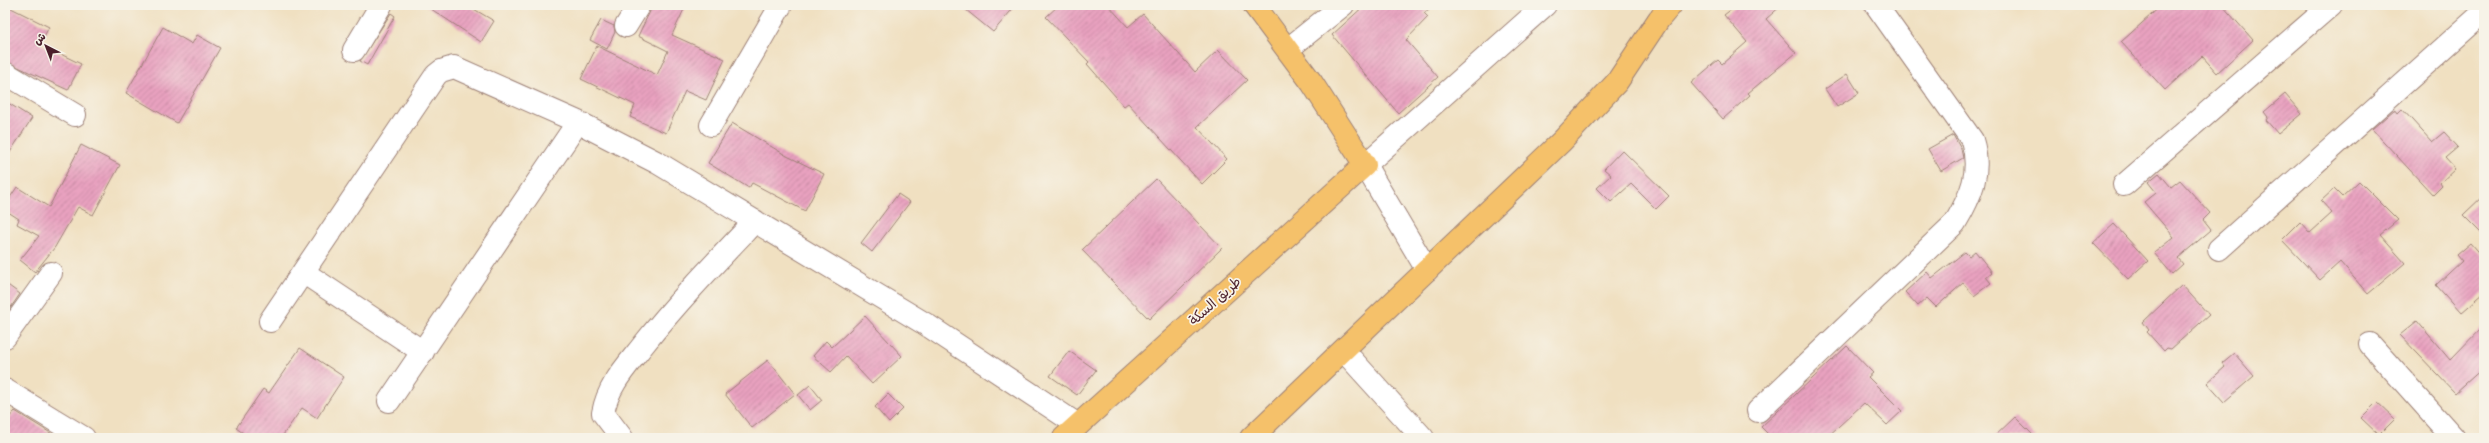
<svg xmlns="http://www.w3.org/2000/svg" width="2489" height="443" viewBox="0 0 2489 443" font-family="Sriracha,'Playpen Sans Arabic',sans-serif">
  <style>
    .building { fill: url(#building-hatch) }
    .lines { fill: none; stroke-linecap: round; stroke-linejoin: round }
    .minor-casing { stroke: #9d8076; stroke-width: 24 }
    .major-casing { stroke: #9d8076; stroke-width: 24 }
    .minor { stroke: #fff; stroke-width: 22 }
    .major { stroke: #f5c16b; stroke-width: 22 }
    .labels { text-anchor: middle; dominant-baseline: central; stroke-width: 3.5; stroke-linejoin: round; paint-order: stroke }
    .street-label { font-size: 14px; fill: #4a1f2b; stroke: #f7f3e8 }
  </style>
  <defs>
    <pattern id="building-hatch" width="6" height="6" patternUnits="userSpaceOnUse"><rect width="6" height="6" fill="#e9a2c0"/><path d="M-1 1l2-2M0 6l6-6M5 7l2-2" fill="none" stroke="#bf839c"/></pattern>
  </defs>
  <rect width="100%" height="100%" fill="#f7f3e8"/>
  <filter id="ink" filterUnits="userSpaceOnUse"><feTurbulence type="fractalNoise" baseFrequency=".025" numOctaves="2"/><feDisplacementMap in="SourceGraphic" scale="8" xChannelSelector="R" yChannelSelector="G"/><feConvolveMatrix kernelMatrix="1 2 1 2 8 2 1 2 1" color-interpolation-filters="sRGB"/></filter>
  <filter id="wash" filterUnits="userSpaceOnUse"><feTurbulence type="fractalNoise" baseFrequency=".012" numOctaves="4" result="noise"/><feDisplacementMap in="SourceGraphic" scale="16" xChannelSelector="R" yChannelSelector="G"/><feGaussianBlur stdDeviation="0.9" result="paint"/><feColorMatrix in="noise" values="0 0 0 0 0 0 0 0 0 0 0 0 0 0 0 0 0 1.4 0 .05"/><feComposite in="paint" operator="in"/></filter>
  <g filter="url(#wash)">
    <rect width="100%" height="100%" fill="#f0e0c1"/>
    <g id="blocks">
      <!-- building -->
      <path class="building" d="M5,5L49,27L40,44L81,64L68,90L5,61Z
        M425,5H467L494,21L481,42Z
        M653,5H686L672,35L725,59L706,100L685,91L666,133L630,117L635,105L581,79L597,46L657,75L668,51L638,36Z
        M960,5H1016L993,32Z
        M1059,5H1108L1128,27L1143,14L1195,72L1218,50L1247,80L1197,127L1227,159L1202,184L1128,103L1124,106L1087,64L1089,62L1046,17Z
        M1365,5H1434L1424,13L1428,17L1406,40L1438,77L1398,113L1332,35Z
        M1737,5H1782L1766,19L1796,53L1748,93L1750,95L1723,119L1691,83L1718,60L1722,64L1747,42L1724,15Z
        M2162,5H2222L2253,40L2217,73L2202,56L2165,90L2121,42Z
        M391,13L395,16L367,65L360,61Z
        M601,20L614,26L615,32L607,49L590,40Z
        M163,27L192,44L197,35L220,48L177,123L126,93Z
        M1847,74L1859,93L1837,107L1825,89Z
        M2285,94L2302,114L2278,134L2266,120L2268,117L2264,112Z
        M5,101L32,118L5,160Z
        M2395,109L2398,113L2402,109L2432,142L2444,132L2458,147L2445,158L2455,169L2440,183L2442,186L2433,195L2372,129Z
        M732,123L787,156L824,174L805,211L752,183L749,188L708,163Z
        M1953,135L1961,149L1963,158L1941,171L1928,149Z
        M81,145L120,165L93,215L78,207L55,247L35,272L20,260L39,236L17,224L19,219L5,210V205L17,187L49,207Z
        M1622,150L1669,196L1656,209L1631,184L1611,202L1597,188L1611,175L1604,169Z
        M2159,173L2171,187L2180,180L2210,213L2203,220L2211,230L2178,258L2183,264L2172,274L2154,253L2174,237L2144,202L2156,192L2148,182Z
        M1156,179L1222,248L1149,319L1082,250Z
        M2359,181L2398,220L2380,235L2405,263L2368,294L2340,262L2320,280L2282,240L2300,222L2310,233L2332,213L2321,201L2334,189L2342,197Z
        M898,194L910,202L872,252L861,243Z
        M2484,195V236L2463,215Z
        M2114,224L2148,261L2128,279L2093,243Z
        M2471,243L2484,258V293L2461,313L2436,285L2462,261L2457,255Z
        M1975,251L1992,272L1986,277L1991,283L1974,296L1963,283L1936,307L1927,298L1918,306L1905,292L1927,272L1932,278L1965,252L1969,256Z
        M5,283L20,294L5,316Z
        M2182,285L2209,315L2171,349L2167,348L2164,351L2147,332L2149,330L2143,322Z
        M865,316L902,356L872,384L846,356L831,372L813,356L826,341L832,347Z
        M2417,321L2450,360L2484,325V367L2455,393L2400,335Z
        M1847,346L1873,373L1868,377L1902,411L1887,425L1864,403L1826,438H1772L1761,427Z
        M300,348L344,377L317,418L302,408L281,438H250L236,428L263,389L269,393Z
        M1069,351L1096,370L1077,395L1050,376Z
        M2234,353L2254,376L2224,402L2207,383L2225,367L2222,363Z
        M768,360L795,394L752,428L725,394Z
        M810,385L822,400L810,410L798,395Z
        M888,394L903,409L889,423L875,407Z
        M2377,402L2395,419L2379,435L2361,418Z
        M15,411L57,437L59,438H5V422Z
        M2015,417L2036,438H1993Z"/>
    </g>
  </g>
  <g filter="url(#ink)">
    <use href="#blocks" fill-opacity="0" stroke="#9d8076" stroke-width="1"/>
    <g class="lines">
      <defs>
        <path id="minor" d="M626,26L639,5
          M1288,49L1343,5
          M354,50L381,5
          M5,73L75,115
          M711,125L781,5
          M2124,185L2331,5
          M2219,249L2484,12
          M1427,270L1365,165L1545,5
          M303,272L423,352
          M270,321L436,75L441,71L454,67L578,122L658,163L927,325L1078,425
          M5,337L51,273
          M2370,344L2454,438
          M1344,351L1423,438
          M5,390L84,438
          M389,401L578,122
          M1758,411L1955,223C1971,196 1982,172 1972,140L1876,5
          M622,438L603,413C608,385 627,366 644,344C679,300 717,261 755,221"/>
        <path id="major" d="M1064,438L1365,165L1312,83L1254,5
          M1251,438L1562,141L1617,82L1659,19L1671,5"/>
      </defs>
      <!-- minor casing -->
      <use href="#minor" class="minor-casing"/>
      <!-- major casing -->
      <use href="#major" class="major-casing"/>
      <!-- minor -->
      <use href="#minor" class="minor"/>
      <!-- major -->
      <use href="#major" class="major"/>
    </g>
  </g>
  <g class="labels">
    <!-- street labels -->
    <g class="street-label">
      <text transform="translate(1215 301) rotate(-42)">طريق السكة</text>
    </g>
  </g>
  <!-- margin -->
  <rect width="2489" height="443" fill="none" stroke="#f7f3e8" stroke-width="20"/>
  <!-- north arrow -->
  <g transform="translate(46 46) rotate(318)" stroke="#f7f3e8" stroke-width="3" paint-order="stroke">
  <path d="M0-3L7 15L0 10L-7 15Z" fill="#4a1f2b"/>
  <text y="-6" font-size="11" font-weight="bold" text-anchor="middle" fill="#4a1f2b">ش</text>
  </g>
</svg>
